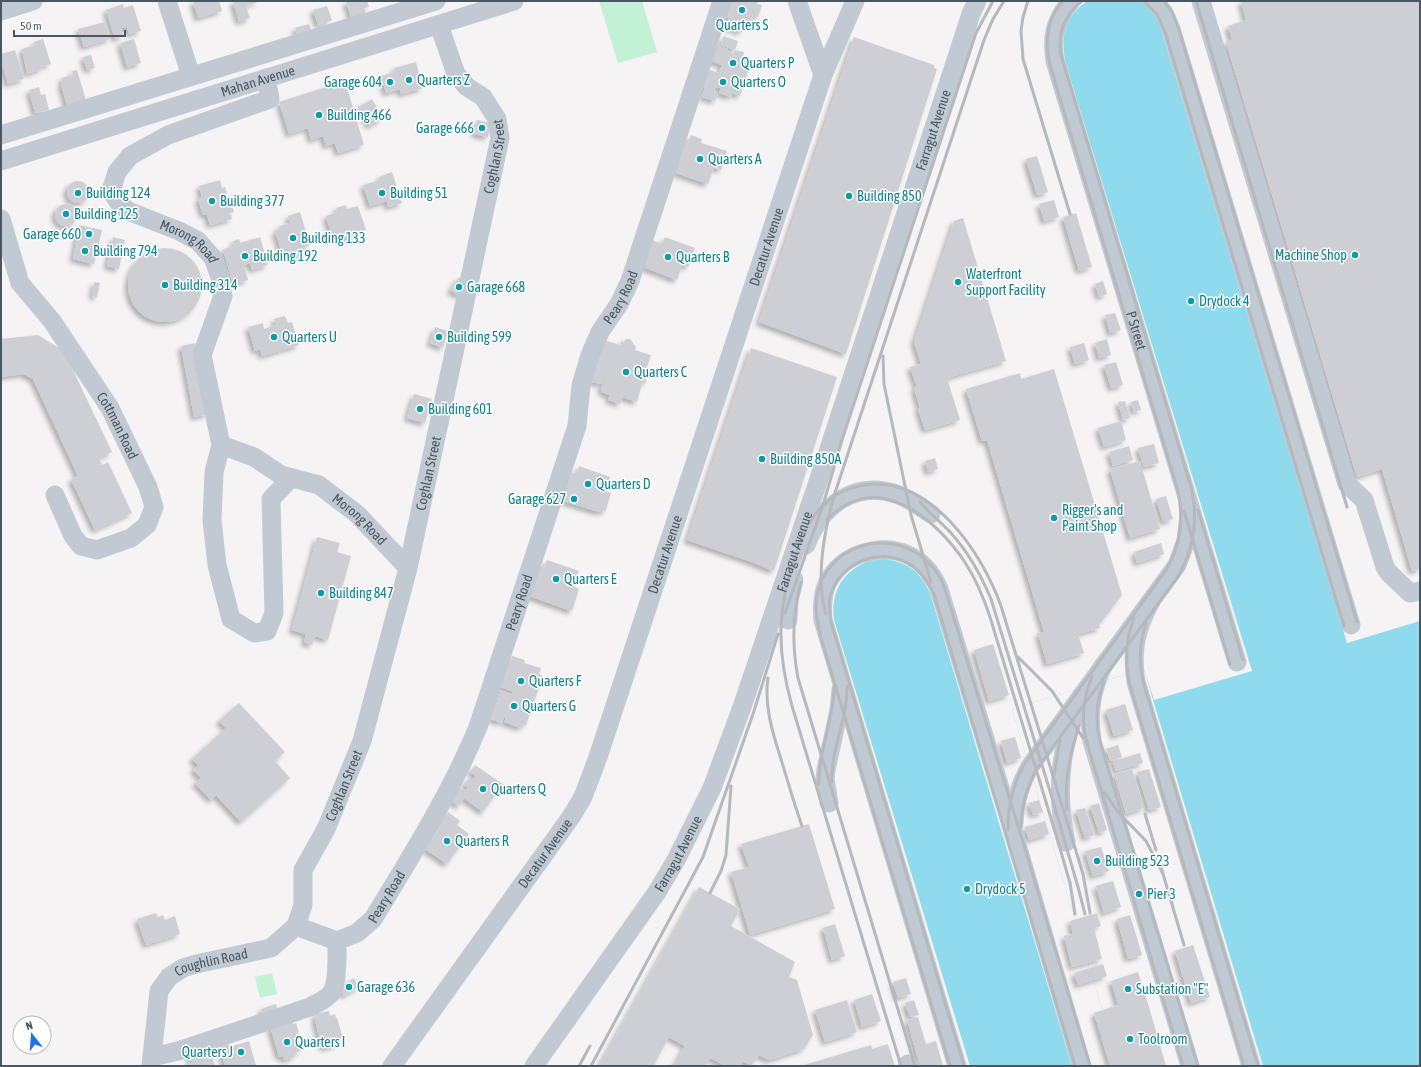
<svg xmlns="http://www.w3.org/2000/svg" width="1421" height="1067" viewBox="0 0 1421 1067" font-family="'Asap Condensed',sans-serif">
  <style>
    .green { fill: #c3f1d5 }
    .water { fill: #90daee }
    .pier { fill: #f5f3f3 }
    .building { fill: #cdcfd5; filter: url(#shadow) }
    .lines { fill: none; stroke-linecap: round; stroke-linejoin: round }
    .minor { stroke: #c1cad2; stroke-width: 19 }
    .rail { stroke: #b5b8bd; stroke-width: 3 }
    .culture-dot { fill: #0f9aa8; stroke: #fff; stroke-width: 1.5 }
    .labels { text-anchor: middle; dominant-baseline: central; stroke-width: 3; stroke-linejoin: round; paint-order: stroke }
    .culture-label { font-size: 14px; fill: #0d838f; stroke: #fff; text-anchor: start }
    .street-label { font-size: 14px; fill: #4a5661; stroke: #fff }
  </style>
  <defs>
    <filter id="shadow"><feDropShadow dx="-3.5" dy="3.5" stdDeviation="2" flood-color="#0004"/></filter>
  </defs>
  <rect width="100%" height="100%" fill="#f5f3f3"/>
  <!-- green -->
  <path class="green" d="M599,1H642L657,52L618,63Z
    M272,973L277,994L260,998L255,977Z"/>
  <!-- water -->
  <path class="water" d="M1087,1C1096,1 1135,0 1141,2C1152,7 1157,19 1161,29L1347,643L1420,621V1066H1119L1012,709L1144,669L1154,700L1252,671L1065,61C1061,34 1064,18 1087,1Z
    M885,559C909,563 920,571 930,593L1072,1066H970L834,620C829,586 851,560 885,559Z"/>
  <!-- pier -->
  <path class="pier" d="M1144,669L1156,710L1263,1066H1119L1012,709Z"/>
  <!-- building -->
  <path class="building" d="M193,1H219L222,11L198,18Z
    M233,1H261L246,6L250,18L239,22Z
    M346,1H367L369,7L364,8L366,14L351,18Z
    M727,1H758L757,4L762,5L758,17L753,16L750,24L745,22L742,32L726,27L729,18L722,16Z
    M1241,1H1420V569L1412,571L1382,469L1357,477L1226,42L1232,40L1228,26L1246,20Z
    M123,4L124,8L133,5L141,31L129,34L127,27L121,28L123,36L115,39L106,10Z
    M327,6L332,20L318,25L313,10Z
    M105,22L110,39L84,47L78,29Z
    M309,24L312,32L298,36L295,28Z
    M723,36L738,41L735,50L721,45Z
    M854,37L934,65V68L937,69L846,354L759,322Z
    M43,39L51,64L41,67L42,69L27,74L22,49L35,45L34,42Z
    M134,39L141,63L127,67L120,43Z
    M716,45L728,49V51L733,54L735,50L744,52L743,57L752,59L740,96L732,93L731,97L719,93L721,88L716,87L714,91L718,93L715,101L702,97L705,87L701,86L707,69L719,73L722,65L711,61Z
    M15,50L24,79L8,84L1,60V54Z
    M91,55L95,68L87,70L83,57Z
    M416,62L423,88L401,94L400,89L386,93L381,76L395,72L394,68Z
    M77,70L86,100L67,106L61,84L63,83L61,78L73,75L72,71Z
    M345,81L364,145L338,153L335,143L326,146L323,136L311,140L308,128L289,134L279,102Z
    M39,87L41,95L45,94L49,110L35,113L29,90Z
    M372,99L383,118L370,126L358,107Z
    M477,120L491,123L488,137L474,134Z
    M691,135L702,139L701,143L727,151L721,170L714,168L708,184L676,173L677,169L673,168L682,142L688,144Z
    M1037,156L1048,192L1037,195L1026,159Z
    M392,172L402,203L388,207L387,201L370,206L363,185L380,180L379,177Z
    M220,180L222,188L225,187L227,194L223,195L226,205L231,203L234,212L230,213L232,219L210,225L207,214L203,215L198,199L202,197L199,186Z
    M67 192a11 11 0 1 1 22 0a11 11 0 1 1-22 0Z
    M1054,200L1059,217L1044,221L1039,204Z
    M55 215a11 11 0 1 1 22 0a11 11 0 1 1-22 0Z
    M346,205L347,209L358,206L366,230L354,233L355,236L346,239L345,235L333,239L326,216L337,212L336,208Z
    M300,212L310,245L302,248L303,253L293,256L292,251L282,254L275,231L280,229L279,226L290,223L288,216Z
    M1076,213L1092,267L1079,271L1063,217Z
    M963,218L1006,361L947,378L960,420L925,430L918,409L920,408L914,388L917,387L910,367L921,364L914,342L954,221Z
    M79,225L102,230L94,264L73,259Z
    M113,237L125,240L119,269L107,266Z
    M260,237L268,265L252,270L250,263L244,265L248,280L233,285L223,249L234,246L233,241L239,239L240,243Z
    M665,237L695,248L688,267L682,265L677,280L640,266L647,238L662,244Z
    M128 285a37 37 0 1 1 74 0a37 37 0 1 1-74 0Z
    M459,277L468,283L459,296L450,290Z
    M1103,281L1107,294L1099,297L1095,284Z
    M94,282L100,283L97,297L92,296Z
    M1115,313L1121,330L1110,333L1105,315Z
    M285,316L288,323L292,322L299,345L262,356L260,349L255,351L248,327L263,323L264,329L276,325L274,319Z
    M435,327L448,331L443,348L430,343Z
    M38,335L64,351L112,452L99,458L102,465L108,462L132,513L95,530L71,479L78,476L33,379L24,374L1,377V339Z
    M626,339H630L633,343L634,345L636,346L635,350L651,355L645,373L648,374L645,384L642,383L637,402L622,397L620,404L608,400L610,395L601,392L602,390L601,389L605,376H604L601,384L592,382L597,367L595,366L604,340L620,345L621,341L624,342Z
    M1107,339L1111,355L1099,358L1095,343Z
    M195,343L208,414L194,417L181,346Z
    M1084,343L1089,360L1075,364L1070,347Z
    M751,348L837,377L774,571L749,561L687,540Z
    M1116,362L1123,385L1111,388L1104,365Z
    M1054,369L1122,595L1099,625L1100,628L1078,634L1084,653L1047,664L1038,633L1044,632L987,440L982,441L966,389L1020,373L1021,379Z
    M414,394L432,399L425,423L407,418Z
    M1138,400L1141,410L1134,412L1131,402Z
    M1125,401L1130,418L1123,420L1118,402Z
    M1121,421L1126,440L1104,447L1098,428Z
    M1154,444L1159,463L1144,467L1138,448Z
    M1129,446L1133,460L1113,466L1109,452Z
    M935,458L938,469L928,472L925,461Z
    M1140,461L1160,529L1130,538L1110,469Z
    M579,466L610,477L606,491L611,493L605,512L600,510L599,512L563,501L572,472L577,474Z
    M1166,496L1173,519L1163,522L1156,499Z
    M317,537L340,543L337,552L351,556L328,640L315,636L312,645L304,642L306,634L292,630Z
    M1161,543L1164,554L1137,563L1134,552Z
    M547,560L579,571L574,587L579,589L572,611L529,596L539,566L544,568Z
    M993,644L1009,695L989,701L974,650Z
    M512,656L525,660L524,663L541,668L539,674L543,676L526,725L522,724L521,728L504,722L506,718L504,717L502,723L491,719L498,699L496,698L499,690L512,694L513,692L501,687L502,686L500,685L505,676Z
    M239,703L285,752L275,761L290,778L241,822L216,795L211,800L195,783L201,778L193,770L198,765L192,759L226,728L219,721Z
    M1125,704L1133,730L1114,736L1106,710Z
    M1015,737L1021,758L1007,763L1001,741Z
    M1118,745L1122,757L1110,761L1106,749Z
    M1140,753L1143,763L1116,771L1113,761Z
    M475,765L503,784L483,812L464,798L459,806L451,801L460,788L465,791L468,787L464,785L469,778L473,780L476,776L470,772Z
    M1132,769L1144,808L1126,814L1114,774Z
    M1149,769L1161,807L1149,810L1137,772Z
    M1039,800L1043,812L1033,815L1029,803Z
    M1099,803L1107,830L1099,833L1090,806Z
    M1085,808L1094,835L1085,838L1076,810Z
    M448,812L460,821L457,825L469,834L447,864L425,849L444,822L442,821Z
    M1045,821L1049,834L1029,840L1025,827Z
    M809,824L835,909L750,935L731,872L749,867L741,844Z
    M1101,847L1109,871L1093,876L1085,851Z
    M1113,881L1121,907L1104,913L1096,886Z
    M699,887L740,909L731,926L795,962L789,977L797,980L813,1035L804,1049L769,1060L759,1055L751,1066L743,1061L740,1066H726L710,1058L705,1066H674L685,1046L669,1037L654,1065L656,1066H599Z
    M156,913L158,917L163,915L165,920L175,916L180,934L146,945L137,919Z
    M1097,913L1101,926L1094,928L1102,959L1072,967L1064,936L1073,934L1070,921Z
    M1130,915L1142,955L1128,959L1117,919Z
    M835,924L845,956L832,960L823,928Z
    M1193,945L1210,997L1191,1003L1175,951Z
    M1103,964L1107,976L1078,985L1074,973Z
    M1138,972L1146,997L1166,1066H1110L1094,1013L1118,1005L1111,981Z
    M354,978L359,987L344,996L339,987Z
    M906,978L911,994L898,998L893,982Z
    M872,994L881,1021L862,1027L854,1000Z
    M847,1000L857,1032L825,1042L815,1010Z
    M914,1000L919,1015L910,1017L905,1003Z
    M276,1004L278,1014L263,1018L261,1009Z
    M329,1011L330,1016L335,1014L336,1018H337L343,1038L336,1039L337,1045L324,1048L323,1044L321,1045L315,1020L316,1019L315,1014Z
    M918,1017L926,1044L936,1041L943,1066H920L907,1020Z
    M292,1020L293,1024L296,1023L299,1033L296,1034L301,1051L294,1053L295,1057L284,1060L283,1056L279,1057L270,1026Z
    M249,1041L256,1066H225L220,1046L228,1043L230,1047Z
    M888,1044L895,1066H801L871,1045L872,1049Z
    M203,1048L205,1055L211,1054L215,1066H189L188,1063L192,1062L188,1052Z"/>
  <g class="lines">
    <!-- minor -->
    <g class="minor">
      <path d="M167,1L191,76"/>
      <path d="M797,1L823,75"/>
      <path id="s1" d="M1071,1C1055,20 1051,37 1055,61L1237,662"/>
      <path d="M1154,1L1164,13L1171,29L1351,625"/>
      <path d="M1201,1L1347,484L1364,500L1385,567L1389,573L1410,593L1420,591"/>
      <path d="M1,11L33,1"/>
      <path id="s2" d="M266,78L270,99L168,135L130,156L117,172L111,191L119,203L128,211L179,231L198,241L213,258L220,277L223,296L202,355L221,445L254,457L281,475L319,485L357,514L408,568"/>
      <path d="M1,135L436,1"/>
      <path id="s3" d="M1,161L514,1"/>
      <path id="s4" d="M1,219L20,283L52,321L110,408L148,487L154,507L147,525L131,538L97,550L81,546L73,536L55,495"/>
      <path d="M221,445L214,472L212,520L217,565L231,619L254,633L267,631L274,613L271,499L291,478"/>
      <path d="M806,545C821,505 856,479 899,495C911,500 921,507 931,514"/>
      <path d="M1151,601C1136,629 1131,650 1136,682L1251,1066"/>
      <path d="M788,620L789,600L794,580"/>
      <path d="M1103,666C1091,691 1088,714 1092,741L1190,1066"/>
      <path d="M829,803L825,779L826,770L839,710L841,690"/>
      <path d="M1014,823C1015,802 1020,783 1031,765L1177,565L1186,541L1189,515"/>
      <path d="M1066,842C1057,799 1058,756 1075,714"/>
      <path id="s5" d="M296,926L303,905V870L326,829L362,741L408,568L500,138L497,119L483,97L467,87L456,74L439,25"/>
      <path id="s6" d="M152,1057L178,1051L310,1007C317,1003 326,1000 331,993C338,985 337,952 337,941L357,933L373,919C410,858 451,793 478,727L577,426L581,386L590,355L600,332L619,304L630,281L722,1"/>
      <path d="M908,1064L909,1066"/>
      <path id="s7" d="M151,1066L159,991L169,977L183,968L196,964L271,948L296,926L337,941"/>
      <path id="s8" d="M392,1066L571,817L583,797L598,757L823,75L855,1"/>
      <path id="s9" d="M534,1066L657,892L676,860L712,788L742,707L826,458L971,14L977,1"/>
      <path d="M957,1066L823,620C822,608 822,595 827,584C834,569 846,559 861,554C895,542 925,556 939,589L1008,814L1082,1066"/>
    </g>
    <!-- rail -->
    <path class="rail" d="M1028,1L1023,17L1021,31L1023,59L1070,214
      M1143,1L1157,14L1166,35L1344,626
      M1164,1L1172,12L1178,27L1357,622
      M1196,1L1347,507
      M883,356L884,384L911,515L931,582
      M920,502C929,513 941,522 951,533C968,552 981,575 991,599L1053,801L1078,887L1085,914
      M1198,510L1243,660
      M1184,511L1230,664
      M827,520C876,467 937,519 966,564C977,581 984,599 990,617L1059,845L1070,883L1075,914
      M801,582C792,614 792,646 798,678L915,1066
      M785,613L823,505L842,440L976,33L993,1
      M826,614C815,578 824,532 834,496L984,40L993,19L1004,1
      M1134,618C1126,638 1125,661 1129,682L1244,1066
      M1146,624C1139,643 1139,662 1143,681L1258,1066
      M1018,657L1052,691L1083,738
      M1092,676C1084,696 1081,718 1086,739L1183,1066
      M768,678C764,704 772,731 780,756C787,779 794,803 802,826
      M1104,682C1096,701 1095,721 1100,742L1198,1066
      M1054,775L1060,740
      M832,782C830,751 848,719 847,686
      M819,784C818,751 834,720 834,687
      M1105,793L1118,812L1146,841L1162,872
      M1067,810C1064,781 1070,753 1079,726
      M1145,814L1156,850
      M1021,827C1021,806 1027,788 1036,770L1177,578C1194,549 1199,520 1191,487L1061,55C1057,33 1065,14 1082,1
      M1008,830C1007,807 1013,786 1023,766L1166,570C1181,545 1184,520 1178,491L1050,65C1045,42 1046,19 1063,1
      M1161,867L1184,945
      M710,893L721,871L726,855L731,786
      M579,1066L590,1046
      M591,1066L703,857L754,711L778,634
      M901,1066L792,706C776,649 777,607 797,552C803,532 812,514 828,501C838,492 851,487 864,485C930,475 982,552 1001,606L1083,874L1090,913
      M950,1066L821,638C819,628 816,618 816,608C817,536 914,517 944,586L1026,852L1090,1066
      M964,1066L831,622C830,614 828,606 830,597C839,561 884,544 914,567C923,574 929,584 934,594L1075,1066"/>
  </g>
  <!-- markers -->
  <g class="culture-dot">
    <circle cx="742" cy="10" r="4"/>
    <circle cx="733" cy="63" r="4"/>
    <circle cx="409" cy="80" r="4"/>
    <circle cx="390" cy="82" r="4"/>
    <circle cx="723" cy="82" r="4"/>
    <circle cx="319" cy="115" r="4"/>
    <circle cx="482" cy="128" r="4"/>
    <circle cx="700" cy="159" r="4"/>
    <circle cx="78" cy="193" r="4"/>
    <circle cx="382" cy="193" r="4"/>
    <circle cx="849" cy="196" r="4"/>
    <circle cx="212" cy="201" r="4"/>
    <circle cx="66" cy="214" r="4"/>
    <circle cx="89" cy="234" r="4"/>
    <circle cx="293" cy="238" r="4"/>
    <circle cx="85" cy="251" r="4"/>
    <circle cx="1355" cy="255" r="4"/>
    <circle cx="245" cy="256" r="4"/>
    <circle cx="668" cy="257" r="4"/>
    <circle cx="958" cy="282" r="4"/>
    <circle cx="165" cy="285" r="4"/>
    <circle cx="459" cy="287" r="4"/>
    <circle cx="1191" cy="301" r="4"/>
    <circle cx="274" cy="337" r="4"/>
    <circle cx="439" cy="337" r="4"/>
    <circle cx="626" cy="372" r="4"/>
    <circle cx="420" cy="409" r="4"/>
    <circle cx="762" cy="459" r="4"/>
    <circle cx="588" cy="484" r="4"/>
    <circle cx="574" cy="499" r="4"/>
    <circle cx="1054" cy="518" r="4"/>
    <circle cx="556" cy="579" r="4"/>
    <circle cx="321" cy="593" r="4"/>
    <circle cx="521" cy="681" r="4"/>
    <circle cx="514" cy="706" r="4"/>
    <circle cx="483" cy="789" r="4"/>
    <circle cx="447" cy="841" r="4"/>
    <circle cx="1097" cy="861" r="4"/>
    <circle cx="967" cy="889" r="4"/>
    <circle cx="1139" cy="894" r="4"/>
    <circle cx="349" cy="987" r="4"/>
    <circle cx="1128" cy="989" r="4"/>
    <circle cx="1130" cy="1039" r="4"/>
    <circle cx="287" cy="1042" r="4"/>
    <circle cx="241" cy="1052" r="4"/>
  </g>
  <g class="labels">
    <!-- culture labels -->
    <g class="culture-label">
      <text x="742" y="25" text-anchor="middle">Quarters S</text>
      <text x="741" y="63">Quarters P</text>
      <text x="417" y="80">Quarters Z</text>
      <text x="382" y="82" text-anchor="end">Garage 604</text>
      <text x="731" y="82">Quarters O</text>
      <text x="327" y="115">Building 466</text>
      <text x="474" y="128" text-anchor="end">Garage 666</text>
      <text x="708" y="159">Quarters A</text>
      <text x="86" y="193">Building 124</text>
      <text x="390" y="193">Building 51</text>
      <text x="857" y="196">Building 850</text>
      <text x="220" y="201">Building 377</text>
      <text x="74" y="214">Building 125</text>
      <text x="81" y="234" text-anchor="end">Garage 660</text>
      <text x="301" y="238">Building 133</text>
      <text x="93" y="251">Building 794</text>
      <text x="1347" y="255" text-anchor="end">Machine Shop</text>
      <text x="253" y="256">Building 192</text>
      <text x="676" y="257">Quarters B</text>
      <text x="966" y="274">Waterfront<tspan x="966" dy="16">Support Facility</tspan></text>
      <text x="173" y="285">Building 314</text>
      <text x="467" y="287">Garage 668</text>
      <text x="1199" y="301">Drydock 4</text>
      <text x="282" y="337">Quarters U</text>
      <text x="447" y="337">Building 599</text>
      <text x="634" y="372">Quarters C</text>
      <text x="428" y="409">Building 601</text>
      <text x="770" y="459">Building 850A</text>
      <text x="596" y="484">Quarters D</text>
      <text x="566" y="499" text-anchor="end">Garage 627</text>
      <text x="1062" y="510">Rigger's and<tspan x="1062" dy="16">Paint Shop</tspan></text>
      <text x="564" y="579">Quarters E</text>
      <text x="329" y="593">Building 847</text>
      <text x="529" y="681">Quarters F</text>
      <text x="522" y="706">Quarters G</text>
      <text x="491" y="789">Quarters Q</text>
      <text x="455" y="841">Quarters R</text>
      <text x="1105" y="861">Building 523</text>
      <text x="975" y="889">Drydock 5</text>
      <text x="1147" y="894">Pier 3</text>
      <text x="357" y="987">Garage 636</text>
      <text x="1136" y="989">Substation "E"</text>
      <text x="1138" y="1039">Toolroom</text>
      <text x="295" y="1042">Quarters I</text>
      <text x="233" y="1052" text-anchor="end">Quarters J</text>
    </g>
    <!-- street labels -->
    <g class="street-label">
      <text stroke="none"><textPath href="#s3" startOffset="269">Mahan Avenue</textPath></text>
      <text stroke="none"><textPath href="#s9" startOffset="1025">Farragut Avenue</textPath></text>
      <text stroke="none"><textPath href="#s5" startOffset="799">Coghlan Street</textPath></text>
      <text stroke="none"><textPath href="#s2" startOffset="309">Morong Road</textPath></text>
      <text stroke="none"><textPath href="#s8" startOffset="910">Decatur Avenue</textPath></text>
      <text stroke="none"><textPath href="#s6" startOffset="961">Peary Road</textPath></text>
      <text stroke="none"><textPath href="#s1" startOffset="346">P Street</textPath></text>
      <text stroke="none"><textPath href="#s4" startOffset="240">Cottman Road</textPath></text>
      <text stroke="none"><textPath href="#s5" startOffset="475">Coghlan Street</textPath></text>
      <text stroke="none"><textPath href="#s2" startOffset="693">Morong Road</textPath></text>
      <text stroke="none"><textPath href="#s9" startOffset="581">Farragut Avenue</textPath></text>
      <text stroke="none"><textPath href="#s8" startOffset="586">Decatur Avenue</textPath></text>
      <text stroke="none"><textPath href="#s6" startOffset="637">Peary Road</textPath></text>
      <text stroke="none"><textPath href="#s5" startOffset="151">Coghlan Street</textPath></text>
      <text stroke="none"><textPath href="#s8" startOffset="262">Decatur Avenue</textPath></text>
      <text stroke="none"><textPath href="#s9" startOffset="257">Farragut Avenue</textPath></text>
      <text stroke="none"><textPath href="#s6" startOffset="313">Peary Road</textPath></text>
      <text stroke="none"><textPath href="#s7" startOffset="138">Coughlin Road</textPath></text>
    </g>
  </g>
  <!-- border -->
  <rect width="1421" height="1067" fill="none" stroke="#4a5661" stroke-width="4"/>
  <!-- north arrow -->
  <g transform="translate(32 1035) rotate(343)"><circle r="19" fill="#ffffff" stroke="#b7bbc0"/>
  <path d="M0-3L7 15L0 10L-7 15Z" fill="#1a73e8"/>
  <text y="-6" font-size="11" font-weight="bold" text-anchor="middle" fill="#4a5661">N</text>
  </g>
  <!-- scale -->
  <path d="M14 30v6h111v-6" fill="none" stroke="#4a5661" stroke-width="2"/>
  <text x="20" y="30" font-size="12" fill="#4a5661" stroke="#ffffff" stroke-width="3" paint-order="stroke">50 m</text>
</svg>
